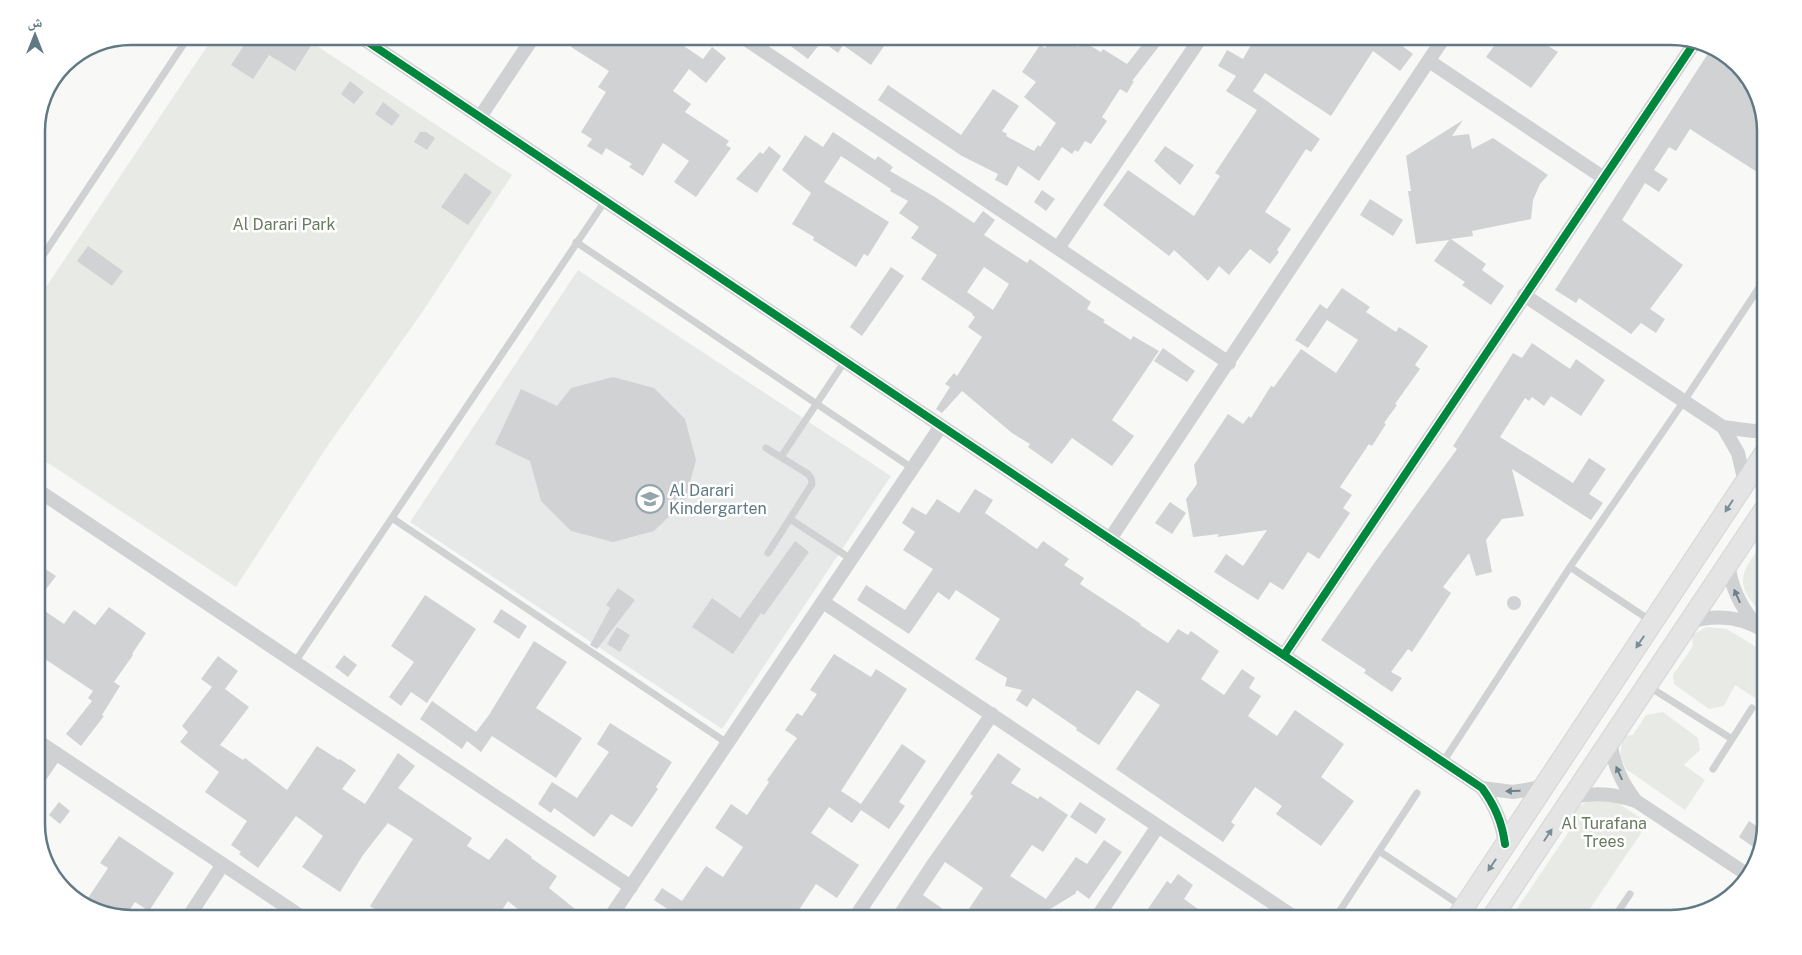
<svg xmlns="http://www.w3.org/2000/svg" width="1802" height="955" viewBox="0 0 1802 955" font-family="'Public Sans','Noto Naskh Arabic',sans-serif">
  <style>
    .built { fill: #e7e9e9 }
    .green { fill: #e8ebe5 }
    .building { fill: #d0d2d3; fill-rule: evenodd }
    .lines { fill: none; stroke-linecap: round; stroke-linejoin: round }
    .secondary-casing { stroke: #d4d6d6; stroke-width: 22 }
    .service { stroke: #d0d1d2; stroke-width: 7 }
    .minor { stroke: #d0d1d2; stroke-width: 14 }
    .secondary { stroke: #e3e4e3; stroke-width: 20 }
    .cycleway-casing { stroke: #fff; stroke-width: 11 }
    .cycleway { stroke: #00873e; stroke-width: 8 }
    .oneway { fill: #7a8e97 }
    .oneway2 { fill: #6b828c }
    .labels { text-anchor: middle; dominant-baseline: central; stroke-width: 5; stroke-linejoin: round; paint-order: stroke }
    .park-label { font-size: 16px; fill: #697a60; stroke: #fff }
    .poi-label { font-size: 16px; fill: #607984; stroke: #fff; text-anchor: start }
    .rim { fill: none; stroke: #607984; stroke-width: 2.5 }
  </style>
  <rect width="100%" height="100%" fill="#f8f8f7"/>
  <!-- built -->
  <path class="built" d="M578,270L891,476L722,729L410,522Z"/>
  <!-- green -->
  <path class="green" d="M214,36H302L512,175L421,314L326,448L236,587L36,455V302Z
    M1766,538V617C1730,582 1741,574 1766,538Z
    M1706,627L1727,629L1766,653V683L1755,698L1735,685L1724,706L1709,709L1674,684L1673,675L1693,646L1691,636Z
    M1663,712L1698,738L1700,750L1684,765L1705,780L1685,810L1626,769L1620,755L1623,736L1633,735L1646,715Z
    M1612,799L1648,823L1583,919H1510L1574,824L1575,809L1590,800Z"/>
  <!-- building -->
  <path class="building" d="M250,36H300L312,44L295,71L269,55L253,79L231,65Z
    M577,36H586L598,43L602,36H669L703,59L712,47L726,58L706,83L689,69L673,91L691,104L685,112L729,141L726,145L731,148L696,197L674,182L689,161L663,143L643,176L629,167L632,164L606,148L602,155L587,146L592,139L581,132L606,92L598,87L609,71L571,47Z
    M777,36H891L871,65L843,45L838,53L822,41L808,59Z
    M1053,36H1062L1078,47L1082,41L1101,52L1103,49L1127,64L1149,36H1167L1132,81H1134L1127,93L1120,89L1102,117L1107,121L1091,144L1085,141L1078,152L1075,150L1072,154L1062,147L1039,181L1018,166L1007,186L995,180L998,174L962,156L878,100L888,85L961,135L993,89L1019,106L1002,131L1007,134L1006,136L1034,151L1038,145L1040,147L1056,123L1024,97L1036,82L1022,72L1040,45L1045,48Z
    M1256,36H1389L1413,54L1400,71L1373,51L1331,116L1265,73L1253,91L1320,139L1311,152L1306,149L1265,212L1291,229L1277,250L1279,252L1270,264L1250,249L1229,275L1219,266L1208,281L1174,250L1169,256L1103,205L1128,170L1194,216L1220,176L1215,173L1257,110L1226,91L1236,76L1218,66L1227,50L1243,59Z
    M1501,36H1532L1558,52L1531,88L1486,57Z
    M1709,52L1747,76L1741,85L1755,93L1766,126V158L1757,172L1690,129L1676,151L1669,147L1654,170L1668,179L1659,192L1645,183L1622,220L1683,265L1650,309L1665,319L1656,333L1641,323L1631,334L1579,298L1576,303L1555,290Z
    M350,81L364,92L354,104L341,94Z
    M383,102L400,115L392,126L375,114Z
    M1463,120L1452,136L1469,134L1472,149L1493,138L1548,175L1540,184L1533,200L1531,219L1472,231L1473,236L1451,239L1486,264L1482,270L1504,286L1491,305L1462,285L1465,282L1434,261L1449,240L1416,244L1408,191H1411L1406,156Z
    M420,132H426L435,138L427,150L414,142Z
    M833,132L875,160L878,156L893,167L890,171L935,197L974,223L983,211L995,220L984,235L1027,263L1030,259L1091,302L1087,309L1105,320L1103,322L1131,340L1133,336L1159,351L1112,420L1134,436L1112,466L1072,438L1052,464L1028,447L1030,444L1012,433L962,391L942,413L936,409L950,387L945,384L954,373L957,376L982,337L968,327L975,317L972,315L973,314L921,279L937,255L911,238L919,227L899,213L908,201L890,191L891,189L841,156L824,182L889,222L868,256L864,254L856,267L813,240L814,237L792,224L811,193L782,170L805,135L823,147ZM984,267L1009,284L993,310L967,292Z
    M769,146L781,156L757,193L736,179L760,152L763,154Z
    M1165,146L1194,165L1180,185L1154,161Z
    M465,173L492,192L468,225L441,207Z
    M1042,190L1055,199L1046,211L1034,202Z
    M1370,199L1403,220L1393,236L1360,215Z
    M88,246L123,271L112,286L77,261Z
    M891,267L904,276L862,336L850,327Z
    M1342,288L1370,307L1366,312L1396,332L1399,327L1428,346L1415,365L1420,369L1395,404L1397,405L1384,423L1386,424L1372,446L1369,444L1340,487L1352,495L1343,508L1350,513L1319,559L1308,552L1283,590L1270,582L1258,600L1214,572L1226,554L1243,566L1267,530L1217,537L1219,534L1193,537L1186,499L1197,484L1194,465L1228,414L1243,424L1249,416L1251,418L1271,386L1274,387L1301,349L1336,373L1358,340L1327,320L1308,348L1295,340L1320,304L1327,309Z
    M1532,343L1570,369L1576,359L1605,380L1581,416L1551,396L1544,406L1532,397L1529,401L1525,398L1500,437L1573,483L1589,458L1606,469L1589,494L1603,503L1591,520L1512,469L1524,516L1502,519L1486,540L1492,572L1476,576L1469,553L1443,587L1451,593L1412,652L1408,649L1391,672L1402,678L1392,692L1364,673L1366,670L1321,640L1375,562L1457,449L1453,446L1513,353L1522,358Z
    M1163,348L1195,371L1187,382L1154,361Z
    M613,377L654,388L685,419L696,460L685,501L654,531L613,542L571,531L541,501L530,461L495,444L521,389L557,406L571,388Z
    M975,489L993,500L985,513L1037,549L1043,541L1069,559L1064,565L1084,578L1080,584L1141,624L1140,625L1168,643L1178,629L1188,635L1191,631L1219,651L1201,679L1224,695L1242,669L1255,678L1249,688L1261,696L1248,716L1277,736L1295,710L1344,744L1321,777L1354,801L1321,846L1276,814L1282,806L1255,787L1231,822L1235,825L1223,842L1116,769L1160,705L1137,690L1099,745L1076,730L1077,728L1033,698L1027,707L1016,700L1022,690L1005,686L1007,678L975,659L1000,619L956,590L949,600L938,592L909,634L857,600L866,585L905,610L933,569L903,550L915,532L902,523L912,507L926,515L937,499L959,513Z
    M1170,502L1186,513L1172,534L1155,523Z
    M795,541L809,552L764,615L761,613L733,654L692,627L712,598L740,618Z
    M36,563L56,576L36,602Z
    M618,588L635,600L597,649L590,645L610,608L606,605Z
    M425,595L476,629L427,703L411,692L401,706L389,697L414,662L391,646Z
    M1507 603a7 7 0 1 1 14 0a7 7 0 1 1-14 0Z
    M36,605L64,624L74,610L95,625L109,607L146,633L132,654L133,655L114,682L120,686L102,715L104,716L81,746L66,734L92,701L88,698L93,691L45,659L36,671Z
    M501,609L527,626L519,639L493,622Z
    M617,627L630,635L620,652L607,644Z
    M534,641L567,662L536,708L582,738L556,778L492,736L481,752L467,741L462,749L420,719L432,701L476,732L489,715Z
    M834,654L871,677L876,669L907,689L841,791L861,804L902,744L926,761L899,802L905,806L889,829L861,810L852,823L829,807L811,833L859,865L837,898L816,884L793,919H672L675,914L654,900L662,888L682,901L706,866L723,877L743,847L715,828L731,804L747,815L769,782L767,780L797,738L785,730L797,713L802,716L817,694L810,690Z
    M344,655L357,665L348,677L335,667Z
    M218,656L238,671L225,689L249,707L220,745L243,760L245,758L287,790L317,746L339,760L340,759L356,770L342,789L365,804L398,753L415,766L398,788L472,838L467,846L489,860L506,838L532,857L531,858L557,876L549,888L575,909L567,919H530L508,901L496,919H389L370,906L413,839L388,823L363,855L340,892L302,867L323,836L296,816L258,868L239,854L241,852L231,845L247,821L205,792L219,772L180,742L188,732L182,726L212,687L201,679Z
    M610,723L672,762L656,787L658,789L632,827L611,814L594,837L554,808L551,813L538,804L552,782L577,798L609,752L597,744Z
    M998,753L1021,769L1011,783L1038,799L1040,796L1068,815L1043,852L1032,845L1010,876L1046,899L1076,857L1087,864L1104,840L1122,852L1089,899L1077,890L1075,894L1045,912L1055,919H962L983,888L945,862L923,895L957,919H889L927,861L973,796L970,794Z
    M59,802L70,811L60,824L49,815Z
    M1080,802L1106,819L1096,834L1070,817Z
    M1749,821L1764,831L1759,851L1739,837Z
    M119,836L174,873L149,911L135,902L129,911L127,909L121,916L109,913L88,898L108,868L100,863Z
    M1178,874L1193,885L1184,899L1212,919H1141L1167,881L1171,884Z"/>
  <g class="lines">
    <defs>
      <path id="secondary" d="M1456,919L1766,451
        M1491,919L1766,507"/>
    </defs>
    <!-- secondary casing -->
    <use href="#secondary" class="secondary-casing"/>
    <!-- service -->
    <path class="service" d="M576,242L912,468
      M36,262L44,254L189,36
      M766,448L808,474L811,478L812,484L768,553
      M781,457L845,361
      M392,518L727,743
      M790,519L851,559
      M1570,567L1651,621
      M295,662L605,201
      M1648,686L1732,739
      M1443,762L1570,567L1684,401L1766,277
      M1713,769L1752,708
      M1379,851L1463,907
      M1339,912L1417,793
      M1613,919L1630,894"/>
    <!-- minor -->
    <path class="minor" d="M359,36L1482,788C1495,806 1502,822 1505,844
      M741,36L1229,363
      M1429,61L1604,178
      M480,117L534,36
      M1058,248L1202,36
      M1524,295L1723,427L1738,453L1745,483
      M1723,427L1753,431L1766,430
      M36,489L631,887
      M1110,539L1445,36
      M1728,563C1731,587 1740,605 1755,624
      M823,602L1297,919
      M1689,622C1716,614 1742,616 1766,632
      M1284,655L1695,42
      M36,740L305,919
      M1610,742C1614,765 1621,782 1636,801
      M36,782L56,753
      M1482,788L1513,792L1543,787
      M1573,797C1596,792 1614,794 1636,801L1748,875
      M187,919L223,864
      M609,919L941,426
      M854,919L992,714
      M1096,919L1158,826"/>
    <!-- secondary -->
    <use href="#secondary" class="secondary"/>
    <defs>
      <path id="cycleway" d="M359,36L1482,788C1495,806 1502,822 1505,844
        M1284,655L1695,42"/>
    </defs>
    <!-- cycleway casing -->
    <use href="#cycleway" class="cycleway-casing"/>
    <!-- cycleway -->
    <use href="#cycleway" class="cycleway"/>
  </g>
  <!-- one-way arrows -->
  <defs><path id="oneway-solid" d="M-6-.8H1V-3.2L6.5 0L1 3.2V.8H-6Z" transform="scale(1.25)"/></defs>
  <g class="oneway">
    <use href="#oneway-solid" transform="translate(1729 506) rotate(123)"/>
    <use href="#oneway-solid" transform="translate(1640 642) rotate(124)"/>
    <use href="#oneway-solid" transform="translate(1548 835) rotate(-56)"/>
    <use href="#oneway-solid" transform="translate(1492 865) rotate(124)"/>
  </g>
  <g class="oneway2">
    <use href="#oneway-solid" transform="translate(1737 596) rotate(-114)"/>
    <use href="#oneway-solid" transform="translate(1619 773) rotate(-114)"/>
    <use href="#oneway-solid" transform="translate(1513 791) rotate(179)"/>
  </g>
  <!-- icons -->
  <defs>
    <symbol id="school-ring" viewBox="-11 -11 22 22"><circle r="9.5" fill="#fff" stroke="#95a5ac" stroke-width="1.5"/><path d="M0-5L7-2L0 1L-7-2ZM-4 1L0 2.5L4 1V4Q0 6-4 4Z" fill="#95a5ac"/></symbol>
  </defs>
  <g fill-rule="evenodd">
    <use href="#school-ring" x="634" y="483" width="32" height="32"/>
  </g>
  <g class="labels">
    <!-- park labels -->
    <g class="park-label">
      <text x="284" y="224">Al Darari Park</text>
      <text x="1604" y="823">Al Turafana<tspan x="1604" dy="18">Trees</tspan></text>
    </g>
    <!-- poi labels -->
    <g class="poi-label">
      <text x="669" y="490">Al Darari<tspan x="669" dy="18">Kindergarten</tspan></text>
    </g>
  </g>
  <!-- crop -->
  <path d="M0 0H1802V955H0ZM131 45H1671A86 86 0 0 1 1757 131V824A86 86 0 0 1 1671 910H131A86 86 0 0 1 45 824V131A86 86 0 0 1 131 45Z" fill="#fff" fill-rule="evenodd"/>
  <path class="rim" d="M131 45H1671A86 86 0 0 1 1757 131V824A86 86 0 0 1 1671 910H131A86 86 0 0 1 45 824V131A86 86 0 0 1 131 45Z"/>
  <!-- north arrow -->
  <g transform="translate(35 35)" stroke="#ffffff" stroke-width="4" paint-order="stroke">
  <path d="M0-4L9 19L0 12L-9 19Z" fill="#607984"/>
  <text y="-8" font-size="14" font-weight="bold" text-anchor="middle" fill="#607984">ش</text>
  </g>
</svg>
